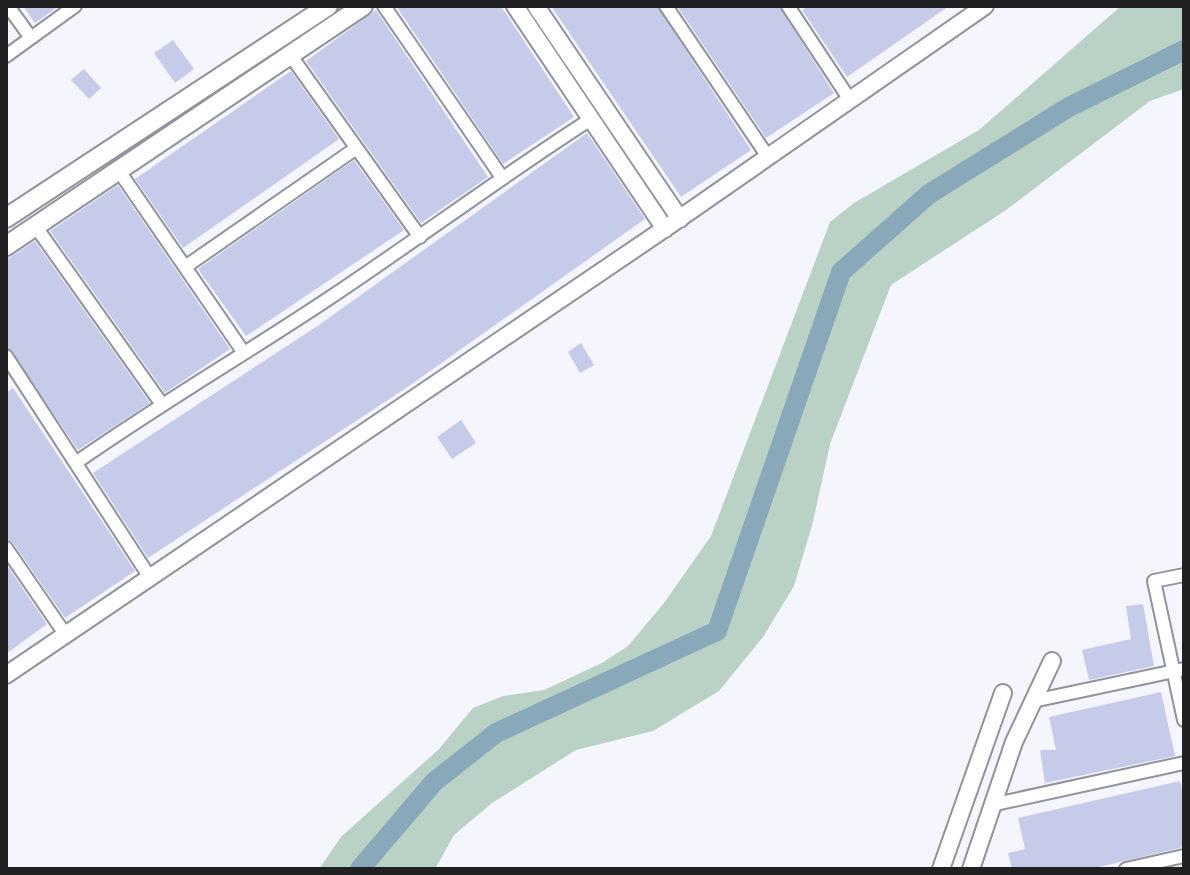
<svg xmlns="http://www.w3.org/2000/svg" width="1190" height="875" viewBox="0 0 1190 875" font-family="Raleway,sans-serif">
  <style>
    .green { fill: #bad2c6 }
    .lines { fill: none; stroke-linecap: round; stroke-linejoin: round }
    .river { stroke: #89a9bb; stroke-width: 20 }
    .building { fill: #c7cbea }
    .minor-casing { stroke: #91929a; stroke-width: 16 }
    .tertiary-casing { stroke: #91929a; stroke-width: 20 }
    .secondary-casing { stroke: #91929a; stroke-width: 22 }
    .minor { stroke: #fff; stroke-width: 12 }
    .tertiary { stroke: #fff; stroke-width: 16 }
    .secondary { stroke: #fff; stroke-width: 18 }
  </style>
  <rect width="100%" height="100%" fill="#f4f5fd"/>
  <!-- green -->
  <path class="green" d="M1121,6H1184V89L1150,101L1006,210L891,285L830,444L813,522L794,586L763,637L719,691L653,731L576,750L492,803L454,835L435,869H319L341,837L439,749L473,708L503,696L544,690L602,663L628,646L664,603L711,536L830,222L854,203L979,130Z"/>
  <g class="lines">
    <!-- river -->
    <path class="river" d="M360,869L434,782L496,733L717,631L841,272L929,194L1069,107L1184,50"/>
  </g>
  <!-- building -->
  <path class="building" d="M23,6H59L35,23Z
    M396,6H501L574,117L503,164Z
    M551,6H657L751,150L681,197Z
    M677,6H779L834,93L766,138Z
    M809,6H949L847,77L802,10Z
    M376,10L488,177L421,223L306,61Z
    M173,40L194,69L175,83L154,53Z
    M84,69L101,88L89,99L71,80Z
    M291,71L339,139L183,248L135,179Z
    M587,133L645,219L409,386L148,558L93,473L319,325Z
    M354,160L404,230L246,336L198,269Z
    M118,185L230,349L165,393L50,231Z
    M35,241L150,403L78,450L6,345V260Z
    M581,343L594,365L580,373L568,352Z
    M13,388L135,571L65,618L13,543L6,539V393Z
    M461,420L476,443L452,459L437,437Z
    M6,564L47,624L6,654Z
    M1143,604L1154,666L1089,680L1082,650L1131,639L1126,606Z
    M1161,692L1175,756L1045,783L1040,750H1056L1049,717Z
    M1180,781L1184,798V847L1090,869H1012L1008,853L1025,849L1018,818Z"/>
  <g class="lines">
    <defs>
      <path id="minor" d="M8,6L31,38
        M384,6L501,176
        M666,6L768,157
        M788,6L850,100
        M6,56L75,6
        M291,56L420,237
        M119,171L244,353
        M36,227L161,403
        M185,267L355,149
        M6,356L149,576
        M77,462C160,404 247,353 331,297C418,239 502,176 591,119
        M6,548L65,634
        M1184,575L1154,581L1184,720
        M1033,701L1184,669
        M991,805L1184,763
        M1126,869L1184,856"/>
      <path id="tertiary" d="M515,6L665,229
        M536,6L680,219
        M6,675L673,223L985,6
        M941,869L1003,693
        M971,869L1014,742L1052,661"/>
      <path id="secondary" d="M6,218L328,6
        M6,246L363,6"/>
    </defs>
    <!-- minor casing -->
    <use href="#minor" class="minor-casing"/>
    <!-- tertiary casing -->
    <use href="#tertiary" class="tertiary-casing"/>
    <!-- secondary casing -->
    <use href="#secondary" class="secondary-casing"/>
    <!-- minor -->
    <use href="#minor" class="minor"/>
    <!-- tertiary -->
    <use href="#tertiary" class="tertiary"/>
    <!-- secondary -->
    <use href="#secondary" class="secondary"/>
  </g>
  <!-- border -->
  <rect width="1190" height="875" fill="none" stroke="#212124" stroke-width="16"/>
</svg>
